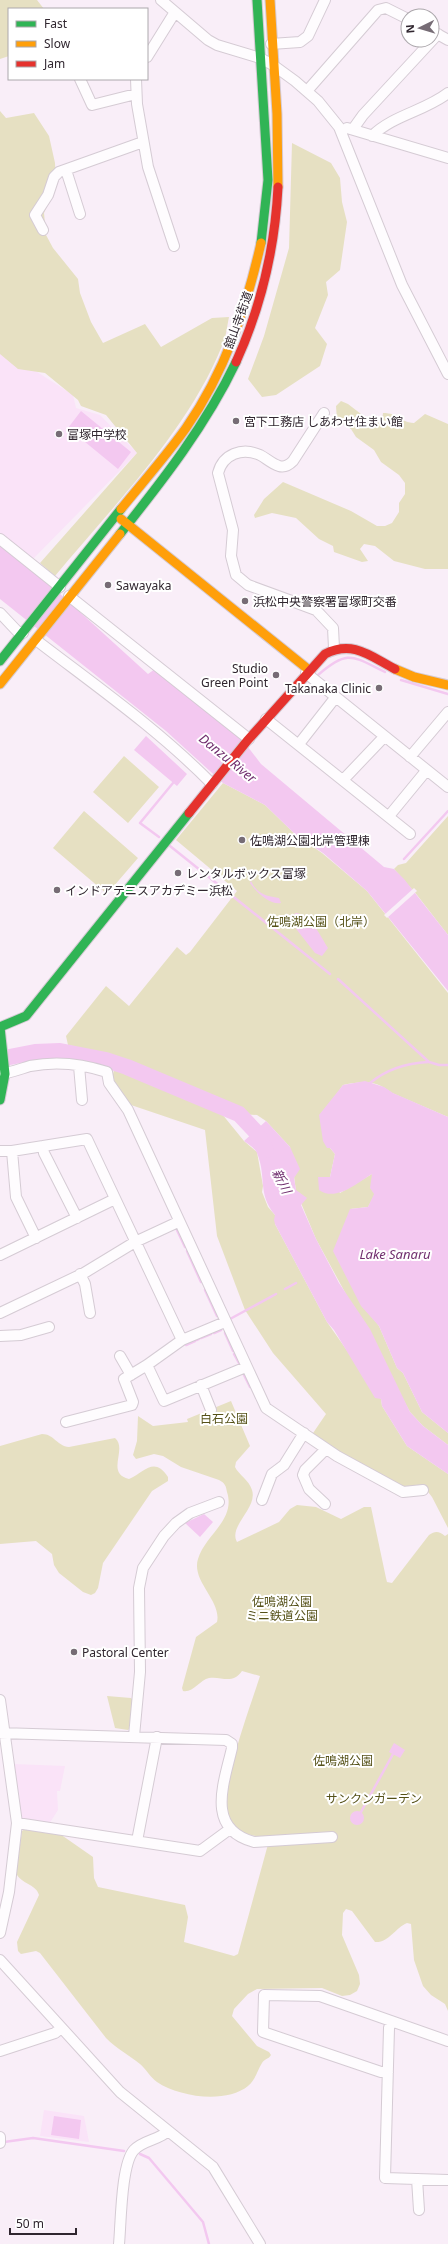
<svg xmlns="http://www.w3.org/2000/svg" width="448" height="2244" viewBox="0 0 448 2244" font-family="'Noto Sans','Noto Sans JP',sans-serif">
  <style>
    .built { fill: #fae3f8 }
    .green { fill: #e6e0c2 }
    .water { fill: #f3c8f0 }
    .pier { fill: #f9eef8 }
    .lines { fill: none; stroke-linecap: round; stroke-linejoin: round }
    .stream { stroke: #f3c8f0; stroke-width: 2.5 }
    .river { stroke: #f3c8f0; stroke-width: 16 }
    .street-casing { stroke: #d5cbd4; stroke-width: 12 }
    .fast-casing { stroke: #d5cbd4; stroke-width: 11 }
    .slow-casing { stroke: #d5cbd4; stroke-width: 11 }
    .jam-casing { stroke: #d5cbd4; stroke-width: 11 }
    .street { stroke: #fefcfe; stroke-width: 10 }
    .fast { stroke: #30b455; stroke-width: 9 }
    .slow { stroke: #ff9f0a; stroke-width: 9 }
    .jam { stroke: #e5322d; stroke-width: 9 }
    .poi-dot { fill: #766c75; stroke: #fff; stroke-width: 1.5 }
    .labels { text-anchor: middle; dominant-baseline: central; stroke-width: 4; stroke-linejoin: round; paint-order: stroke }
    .street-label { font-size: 12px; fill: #30262f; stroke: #fff }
    .poi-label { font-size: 12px; fill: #30262f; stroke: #fff; text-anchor: start }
    .park-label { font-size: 12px; fill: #555118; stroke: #fff }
    .water-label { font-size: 13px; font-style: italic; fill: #702e6e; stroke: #fff }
  </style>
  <rect width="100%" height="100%" fill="#f9eef8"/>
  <!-- built -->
  <path class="built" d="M0,341L34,370L73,395L76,408L100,415L137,453L31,561L0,535Z
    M13,1764L65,1766L60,1791H57L58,1810L49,1824L21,1818Z
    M44,2110L84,2116L89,2142L40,2136Z"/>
  <!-- green -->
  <path class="green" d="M0,0H37L44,9H9V56L0,59Z
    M0,111L6,118L34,113L49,136L55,163L56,186L44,213L46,235L53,248L78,279L80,293L91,322L103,343L145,324L161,347L212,318L229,317C227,326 226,338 222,346C187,432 113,506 55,576L40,563L137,453L106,415L81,406L78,400L45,373L18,369L0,354Z
    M292,143L331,163L340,178L342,202L347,222L340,270L326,282L328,295L315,328L327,344L320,366L276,395L262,397L248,379L264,336L289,248Z
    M341,401L348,404L374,424L382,421L383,413C399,413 399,422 414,423L425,414L448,424V569H425L394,561L375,546L364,544L360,549L368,561L362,562L334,552L333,546L319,539L296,518L272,513L255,518L254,515L264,499L283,482L351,511L377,526H385L392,523L399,512V503L405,494V483L399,475L381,462L374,450L356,437L351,429L337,420L336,406Z
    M124,756L159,787L128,823L93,792Z
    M223,783L265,805L297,836L322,853L367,891L448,993V1117L392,1093C375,1080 364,1081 343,1085L334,1098L330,1148L335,1154L330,1177L340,1193L372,1174L375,1194L368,1207L350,1209L372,1317L379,1326L397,1368L403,1373L422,1412L448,1433V1445L423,1426L410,1412L316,1239L296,1191L290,1147L266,1121L257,1115L239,1114L158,1073L117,1056L68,1045L66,1036L106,986L129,1006L177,947L186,955L190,952L237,891L176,840Z
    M84,811L138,858L107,894L53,848Z
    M448,816V935L417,895L394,869L398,865L406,863Z
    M115,1066L222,1114L244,1141L257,1152L263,1186L262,1192L268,1207L275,1215V1224L327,1322L381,1399L382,1406L407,1446L448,1474V1528L432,1497L425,1488L404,1489L311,1436L326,1414L273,1353L245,1310L217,1236L205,1130L131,1105L111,1082Z
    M231,1401L250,1446L236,1462L235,1467C239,1475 249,1480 252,1490C258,1508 228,1526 237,1542L279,1522L290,1509L297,1505L316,1507L341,1519L364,1507H371L386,1578L387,1582L392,1583L429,1535C435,1531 439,1531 445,1536L448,1534V2011L445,2004L431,1995L423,1986L414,1960L411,1924L407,1923C395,1928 389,1943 375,1942L352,1911L346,1909L343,1913L342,1935L359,1975L360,1984L357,1991L350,1995L342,1996L322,1988L257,1989L248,1994L234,2009L232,2016L257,2046L269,2052L271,2055C269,2059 264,2059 262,2063C257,2071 256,2079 248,2086C226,2104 179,2097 157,2082C150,2077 146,2069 140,2064C129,2055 117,2049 106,2038L40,1953L36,1951L21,1954L18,1951L17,1942L39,1895C36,1884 21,1884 16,1873L22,1831L25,1829L60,1834L93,1857L94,1878L98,1887L185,1905L188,1917L184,1942L234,1956L238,1954L270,1837C253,1837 236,1834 229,1817C218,1790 251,1705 260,1676L242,1671C232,1685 222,1676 209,1678C200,1680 193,1693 183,1691L182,1688L196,1637L217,1622C222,1601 191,1581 198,1559C205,1535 236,1520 227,1492C226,1486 225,1483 219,1480L181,1467L163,1456L154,1454L136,1459L133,1455L137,1441L138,1416L153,1426L188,1422L187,1419Z
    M42,1434C54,1434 57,1446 69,1447L115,1438C128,1449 105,1473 129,1479C145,1472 154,1456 168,1477V1481L152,1491L103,1563L98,1588L95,1593L91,1595L83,1592L59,1573L54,1565L52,1554L36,1541L0,1544V1446Z
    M107,1696L131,1698L133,1701L130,1728L128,1730L115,1728Z"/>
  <!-- water -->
  <path class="water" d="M81,411L131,452L118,469L68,428Z
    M0,545L48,583L148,674L155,669L238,734L261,764L384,867L394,869L404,879L448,935V991L367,891L323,853L297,836L265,805L223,783L166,731L0,599Z
    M146,736L187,774L177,786L134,750Z
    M251,881C257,894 265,896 279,898L281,903C270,905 256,892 250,883Z
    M296,913C311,915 321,937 328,948L322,956L315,953L290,921L289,917Z
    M365,1081L384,1087L393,1093L448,1117V1433L422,1412L403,1373L397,1368L379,1326L361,1306L333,1251L350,1209L368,1207L374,1194L370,1188L372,1174C357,1183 336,1202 319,1190L318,1177H330L335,1154L330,1148H327L323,1141L319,1115L343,1085Z
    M266,1121L290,1147L300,1169L294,1178L296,1190L307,1198L301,1205L316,1239L339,1283L370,1329L410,1412L423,1426L448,1445V1474L407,1446L382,1406L381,1399L375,1398L334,1330L327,1322L275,1224L274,1220L275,1215C257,1193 267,1177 257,1153C255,1148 248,1144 244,1141Z
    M204,1514L213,1522L200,1537L185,1523Z
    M394,1743L405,1750L400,1758L389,1752Z
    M350 1818a7 7 0 1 1 14 0a7 7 0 1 1-14 0Z
    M54,2116L81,2120L79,2139L51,2135Z"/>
  <!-- pier -->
  <path class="pier" d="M414,888L417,891L387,918L384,915Z"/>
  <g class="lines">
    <!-- stream -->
    <path class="stream" d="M318,675C348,649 352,656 385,672
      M401,680L448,694
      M159,837L140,823L173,783
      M170,846L330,974
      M404,859L448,811
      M338,979L429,1062L439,1065H448
      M370,1083C387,1069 407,1063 428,1062
      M176,1228L185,1247
      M187,1251L201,1282
      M285,1289L296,1283
      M205,1290L217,1316
      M230,1319L276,1294
      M214,1333L221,1330
      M225,1333L233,1351
      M201,1338L211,1334
      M197,1340L199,1339
      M186,1345L195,1341
      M234,1354L240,1365
      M243,1373L250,1387
      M361,1812L393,1754
      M4,2142L33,2138L124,2151
      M140,2154L149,2158L203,2222L209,2244"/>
    <!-- river -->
    <path class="river" d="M0,1059L35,1052L60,1051L106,1060L127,1067L239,1114L256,1132L266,1150"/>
    <defs>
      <path id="street" d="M161,0L208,40L217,45L260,58L273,65L295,81L318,101L339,127L402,285L448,374
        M432,31L448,40
        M271,44L300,42L308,36L325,0
        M147,57L175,12
        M80,79L92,105L136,94
        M136,79L137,104L148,167L174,246
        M307,91L378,10L386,8L408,19
        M347,128L448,158
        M353,129L363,115L438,34
        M372,136C393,115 425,111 448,93
        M66,170L80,214
        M43,230L35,215L48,195L54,177L59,172L143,142
        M324,413L293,461C289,465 285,468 279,466C272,464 266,458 260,455C242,447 223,454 218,473L233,530L231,556L236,575L248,585L316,610L333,628L334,648
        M0,539L60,587
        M69,596L249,739
        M0,613L17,631L23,633
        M36,640C96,686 159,730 212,784
        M306,673L448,787
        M266,719L410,834
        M299,744L335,698
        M410,757L448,712
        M344,779L384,737
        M389,816L426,771
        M79,1066L82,1100
        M0,1074C10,1073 20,1069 30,1066C55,1061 83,1064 107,1072L109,1083L128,1110L266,1408L337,1456L403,1492L423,1490
        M43,1146L44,1153L77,1218
        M0,1151H12L87,1139L182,1340L225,1322
        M12,1151L16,1197L36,1238
        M0,1255L115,1199
        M80,1274L85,1284L90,1313
        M0,1313L84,1273L135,1242L178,1222
        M0,1336L21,1335L49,1327
        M120,1356L131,1375
        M147,1365L164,1401L246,1367
        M201,1385L211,1410
        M66,1422L132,1405L133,1402L124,1379L147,1365L182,1340
        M262,1500L272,1474L284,1465L304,1433
        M325,1504L309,1489L303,1475L305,1470L326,1449
        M0,1700L17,1823L9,1892L0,1933
        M0,1733L226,1740L232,1744V1748C224,1783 205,1829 254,1842L332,1837
        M134,1736L140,1672L139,1588L143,1568L164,1536L176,1523L190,1513L219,1502
        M17,1823L200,1851L230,1829
        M137,1841L157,1737
        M0,1960L120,2092L213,2167L260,2244
        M391,2021L389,2028L385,2178L448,2180
        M0,2051L55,2033L60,2029
        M388,2072H381L263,2032L264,1995L320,1996L448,2041
        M0,2137V2143
        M417,2179L419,2210
        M119,2244C121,2224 121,2164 134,2150C143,2140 159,2140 168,2131"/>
      <path id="fast" d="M257,0L268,180L261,243
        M120,534C163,480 206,425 236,362
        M0,661L121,509
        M0,1027L26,1016L189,813
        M0,1027L5,1074L0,1100"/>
      <path id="slow" d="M270,0L277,114L278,187
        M121,509C143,482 166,456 186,428C225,372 246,309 261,243
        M121,519L309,670
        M395,669L414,677L448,685
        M0,684L120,534"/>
      <path id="jam" d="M236,362C261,307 275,247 278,187
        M189,813L247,741L325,654C353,640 370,656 395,669"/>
    </defs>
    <!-- street casing -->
    <use href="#street" class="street-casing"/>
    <!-- fast casing -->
    <use href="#fast" class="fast-casing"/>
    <!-- slow casing -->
    <use href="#slow" class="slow-casing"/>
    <!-- jam casing -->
    <use href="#jam" class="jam-casing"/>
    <!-- street -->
    <use href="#street" class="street"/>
    <!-- fast -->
    <use href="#fast" class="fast"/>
    <!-- slow -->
    <use href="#slow" class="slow"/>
    <!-- jam -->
    <use href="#jam" class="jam"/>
  </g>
  <!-- markers -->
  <g class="poi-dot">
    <circle cx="236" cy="421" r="4"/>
    <circle cx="59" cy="434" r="4"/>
    <circle cx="108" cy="585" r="4"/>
    <circle cx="245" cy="601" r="4"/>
    <circle cx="276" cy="675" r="4"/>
    <circle cx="379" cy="688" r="4"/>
    <circle cx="242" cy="840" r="4"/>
    <circle cx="178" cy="873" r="4"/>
    <circle cx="57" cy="890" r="4"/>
    <circle cx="74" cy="1652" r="4"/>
  </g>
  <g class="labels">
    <!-- street labels -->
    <g class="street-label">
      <text transform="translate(238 320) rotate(-70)">舘山寺街道</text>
    </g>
    <!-- poi labels -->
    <g class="poi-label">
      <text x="244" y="421">宮下工務店 しあわせ住まい館</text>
      <text x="67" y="434">富塚中学校</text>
      <text x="116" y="585">Sawayaka</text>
      <text x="253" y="601">浜松中央警察署富塚町交番</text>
      <text x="268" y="668" text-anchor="end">Studio<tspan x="268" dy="14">Green Point</tspan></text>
      <text x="371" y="688" text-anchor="end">Takanaka Clinic</text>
      <text x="250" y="840">佐鳴湖公園北岸管理棟</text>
      <text x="186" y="873">レンタルボックス富塚</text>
      <text x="65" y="890">インドアテニスアカデミー浜松</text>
      <text x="82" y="1652">Pastoral Center</text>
    </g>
    <!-- park labels -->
    <g class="park-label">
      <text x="321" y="921">佐鳴湖公園（北岸）</text>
      <text x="224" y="1418">白石公園</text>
      <text x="282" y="1601">佐鳴湖公園<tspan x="282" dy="14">ミニ鉄道公園</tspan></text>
      <text x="343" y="1760">佐鳴湖公園</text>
      <text x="374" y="1798">サンクンガーデン</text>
    </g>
    <!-- water labels -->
    <g class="water-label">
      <text transform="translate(228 758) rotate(39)">Danzu River</text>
      <text transform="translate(282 1181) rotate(63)">新川</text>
      <text x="395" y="1254">Lake Sanaru</text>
    </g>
  </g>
  <!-- legend -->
  <rect x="8" y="8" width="140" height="72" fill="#ffffff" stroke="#aca8ac"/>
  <rect x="16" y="21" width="20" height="6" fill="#30b455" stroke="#aca8ac"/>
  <text x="44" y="28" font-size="12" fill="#30262f">Fast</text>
  <rect x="16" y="41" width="20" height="6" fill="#ff9f0a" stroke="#aca8ac"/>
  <text x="44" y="48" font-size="12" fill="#30262f">Slow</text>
  <rect x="16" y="61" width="20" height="6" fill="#e5322d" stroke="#aca8ac"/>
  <text x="44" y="68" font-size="12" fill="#30262f">Jam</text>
  <!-- north arrow -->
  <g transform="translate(420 28) rotate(265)"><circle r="19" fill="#ffffff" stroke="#aca8ac"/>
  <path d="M0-3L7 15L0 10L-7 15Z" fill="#766c75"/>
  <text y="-6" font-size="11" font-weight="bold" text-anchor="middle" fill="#30262f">N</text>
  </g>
  <!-- scale -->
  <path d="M10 2228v6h66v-6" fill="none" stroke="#30262f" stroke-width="2"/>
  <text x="16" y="2228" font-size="12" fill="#30262f" stroke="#ffffff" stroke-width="3" paint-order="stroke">50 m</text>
</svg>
